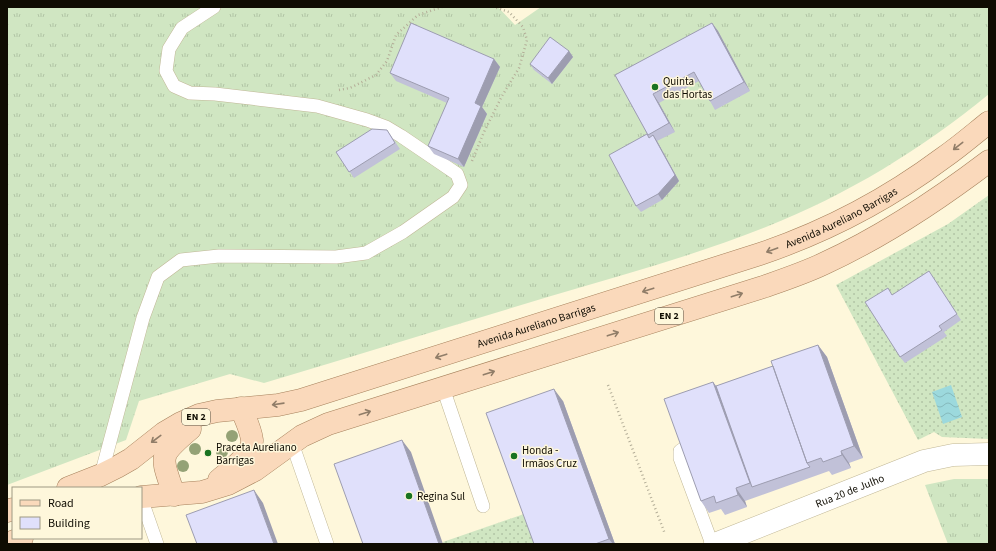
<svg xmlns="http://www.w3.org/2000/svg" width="996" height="551" viewBox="0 0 996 551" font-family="'Source Sans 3',sans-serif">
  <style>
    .grass { fill: url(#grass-tufts) }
    .garden { fill: url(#garden-dots) }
    .water { fill: url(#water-waves) }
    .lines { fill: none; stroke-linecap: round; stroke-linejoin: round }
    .service-casing { stroke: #c0b796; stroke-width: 14 }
    .minor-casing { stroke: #c0b796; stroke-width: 23 }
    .primary-casing { stroke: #a6815c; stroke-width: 23 }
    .path { stroke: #b4ae98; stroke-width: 2.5; stroke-dasharray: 1 3; stroke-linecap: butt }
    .service { stroke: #fff; stroke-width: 13 }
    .minor { stroke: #fff; stroke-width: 22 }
    .primary { stroke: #fad9bb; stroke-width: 22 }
    .tree { fill: #94a276 }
    .wall { fill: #c1c1d8 }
    .shaded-wall { fill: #9d9db0 }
    .building { fill: #e0e0fb; stroke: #9d9db0 }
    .oneway { stroke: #907d68 }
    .poi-dot { fill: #197320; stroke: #fef7db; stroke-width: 1.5 }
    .labels { text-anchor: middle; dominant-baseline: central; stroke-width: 3; stroke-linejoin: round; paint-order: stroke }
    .shield { fill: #fef7db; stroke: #575243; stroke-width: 1 }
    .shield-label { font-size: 10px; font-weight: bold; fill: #0f0c02 }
    .poi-label { font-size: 11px; fill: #0f0c02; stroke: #fef7db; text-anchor: start }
    .street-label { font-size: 11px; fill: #0f0c02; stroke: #fef7db }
  </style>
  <defs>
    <pattern id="grass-tufts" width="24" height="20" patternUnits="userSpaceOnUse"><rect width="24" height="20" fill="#d0e6c2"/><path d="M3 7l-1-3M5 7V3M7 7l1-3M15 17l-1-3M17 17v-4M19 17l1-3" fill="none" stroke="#b1c4a5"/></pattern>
    <pattern id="garden-dots" width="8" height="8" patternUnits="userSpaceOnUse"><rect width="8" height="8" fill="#d0e6c2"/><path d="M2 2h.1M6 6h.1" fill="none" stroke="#b1c4a5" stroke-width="1.8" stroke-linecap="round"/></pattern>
    <pattern id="water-waves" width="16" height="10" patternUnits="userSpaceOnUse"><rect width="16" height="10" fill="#9cd9dd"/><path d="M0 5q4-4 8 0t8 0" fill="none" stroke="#85b9bc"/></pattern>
  </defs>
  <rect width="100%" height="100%" fill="#fef7db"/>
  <!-- grass -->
  <path class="grass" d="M7,7H498L515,25L541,7H989V94C922,149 847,195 766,227C696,255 623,275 551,296C456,325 360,354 264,383L230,374L139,401L126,440L7,485Z
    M954,479H989V544H948L925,485Z"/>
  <!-- garden -->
  <path class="garden" d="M989,195V439L942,437L934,432L918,440L836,285L948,224Z
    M527,513L538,544H444L443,542Z"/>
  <!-- water -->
  <path class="water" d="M951,385L962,417L943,424L932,392Z"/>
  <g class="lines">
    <defs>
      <path id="service" d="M443,388L483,506
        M292,443L327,544
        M686,447L680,451V458L712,544
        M101,475L143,318L158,277L181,260L219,256L336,257L366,253L403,232L453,197L461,185L457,174L401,136L386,127L367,120L317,106L215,94L190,93L174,86L166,71L169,49L182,28L214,7
        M141,498L157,544"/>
      <g id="minor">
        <path id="s1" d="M715,544L924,461L953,455L989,454"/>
      </g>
      <g id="primary">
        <path d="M219,480C229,471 253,455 252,440C251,430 245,418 241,408"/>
        <path id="s2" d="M68,488L101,475L117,467L131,459L164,433L181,423L199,415L217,411L278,405L301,400L760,254C825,232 888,199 943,158C959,147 974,134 989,122"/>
        <path d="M174,495C161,455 157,457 190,429"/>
        <path d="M141,497L202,492L228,484L255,470L302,436L328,424L763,287C783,280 804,273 823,264C880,238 939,199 989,161"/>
        <path d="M7,511L13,509"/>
        <path d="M7,544L22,538"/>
      </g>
    </defs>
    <!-- service casing -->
    <use href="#service" class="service-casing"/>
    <!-- minor casing -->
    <use href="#minor" class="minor-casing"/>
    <!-- primary casing -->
    <use href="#primary" class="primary-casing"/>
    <!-- path -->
    <path class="path" d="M339,90L350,88L376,75L387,61L396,35L418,15L442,7
      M472,161L484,132L502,96L519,68L527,40L523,27L509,12L494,7
      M608,385L665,534"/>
    <!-- service -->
    <use href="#service" class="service"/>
    <!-- minor -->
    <use href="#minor" class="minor"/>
    <!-- primary -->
    <use href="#primary" class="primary"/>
  </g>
  <!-- trees -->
  <g class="tree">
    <circle cx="232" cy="436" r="6"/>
    <circle cx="195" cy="449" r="6"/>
    <circle cx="222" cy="452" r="6"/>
    <circle cx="183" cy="466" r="6"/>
  </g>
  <!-- wall -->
  <path class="wall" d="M712,23L718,31L750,91L715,110L710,101L699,81L659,103L675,132L657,141L679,181L662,200L641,212L636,206L647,134L615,75Z
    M569,51L573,57L552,84L534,70L530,64Z
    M494,59L500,67L482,107L487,114L464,167L434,154L428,146L447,103L396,81L390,73Z
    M387,130L400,149L354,178L336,152Z
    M933,277L961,320L944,332L947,336L905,363L900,357L892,295Z
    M818,345L827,357L863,458L849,463L851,468L832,475L829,471L745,501L747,507L725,515L721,509L709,513L701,501L713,382L716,386L773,366Z
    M563,401L615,544H534Z"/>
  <!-- shaded-wall -->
  <path class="shaded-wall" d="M712,23L718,31L750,91L744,82Z
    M569,51L573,57L552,84L548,78Z
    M494,59L500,67L482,107L487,114L464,167L458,159L475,103Z
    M653,94L659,103L675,132L669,123Z
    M653,135L657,141L679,181L662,200L658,194Z
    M818,345L827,357L863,458L854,446Z
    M713,382L722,394L752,487L750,483Z
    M554,389L563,401L615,544H613L609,539Z
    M402,440L411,452L443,544H439Z
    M841,451L849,463L851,468L842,455Z
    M736,488L745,501L747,507L738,495Z
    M254,490L263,503L278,544H274Z"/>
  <!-- building -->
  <path class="building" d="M411,23L494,59L475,103L481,106L458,159L428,146L449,98L390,73Z
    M712,23L744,82L710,101L694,72L653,94L669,123L648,135L615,75Z
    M550,37L569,51L548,78L530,64Z
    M372,129L387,130L395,143L349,172L336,152Z
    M647,134L649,138L653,135L675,175L658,194L636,206L609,155Z
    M929,271L957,314L939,326L942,330L900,357L865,302L888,288L892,295Z
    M818,345L854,446L841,451L842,455L823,462L821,458L807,463L771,361Z
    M773,366L807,463L810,467L752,487L716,386Z
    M713,382L750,483L736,488L738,495L716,503L714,496L701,501L664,399Z
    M554,389L609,539L595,544H534L486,413Z
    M402,440L439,544H363L334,464Z
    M254,490L274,544H197L186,515Z"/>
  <!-- one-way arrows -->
  <defs><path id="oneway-shaft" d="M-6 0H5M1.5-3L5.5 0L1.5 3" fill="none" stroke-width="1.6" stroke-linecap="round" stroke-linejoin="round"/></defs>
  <g class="oneway">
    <use href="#oneway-shaft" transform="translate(958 146) rotate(142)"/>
    <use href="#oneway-shaft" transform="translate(772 250) rotate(160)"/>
    <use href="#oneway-shaft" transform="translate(648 290) rotate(162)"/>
    <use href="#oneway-shaft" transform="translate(737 295) rotate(-18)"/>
    <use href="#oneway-shaft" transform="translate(613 334) rotate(-18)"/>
    <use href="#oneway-shaft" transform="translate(441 356) rotate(162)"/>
    <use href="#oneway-shaft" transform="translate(489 373) rotate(-18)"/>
    <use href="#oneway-shaft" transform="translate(278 404) rotate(172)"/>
    <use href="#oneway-shaft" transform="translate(365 413) rotate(-18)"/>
    <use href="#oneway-shaft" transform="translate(156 439) rotate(143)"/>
  </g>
  <!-- markers -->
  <g class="poi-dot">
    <circle cx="655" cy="87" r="4"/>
    <circle cx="208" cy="453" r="4"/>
    <circle cx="514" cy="456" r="4"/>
    <circle cx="409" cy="496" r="4"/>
  </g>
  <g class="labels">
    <!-- shield labels -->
    <g class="shield">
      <rect x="655" y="308" width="28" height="16" rx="3"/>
      <rect x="182" y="409" width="28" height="16" rx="3"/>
    </g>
    <g class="shield-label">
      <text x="669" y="316">EN 2</text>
      <text x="196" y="417">EN 2</text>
    </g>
    <!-- poi labels -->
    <g class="poi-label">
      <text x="663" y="81">Quinta<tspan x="663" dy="13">das Hortas</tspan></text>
      <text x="216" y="447">Praceta Aureliano<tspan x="216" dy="13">Barrigas</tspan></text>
      <text x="522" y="450">Honda -<tspan x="522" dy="13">Irmãos Cruz</tspan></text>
      <text x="417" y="496">Regina Sul</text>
    </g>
    <!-- street labels -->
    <g class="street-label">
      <text stroke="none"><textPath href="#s2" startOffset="825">Avenida Aureliano Barrigas</textPath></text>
      <text stroke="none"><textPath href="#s2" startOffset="501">Avenida Aureliano Barrigas</textPath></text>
      <text stroke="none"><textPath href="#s1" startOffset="145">Rua 20 de Julho</textPath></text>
    </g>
  </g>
  <!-- border -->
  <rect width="996" height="551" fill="none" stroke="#0f0c02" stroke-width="16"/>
  <!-- legend -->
  <rect x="12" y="487" width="130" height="52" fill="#fef7db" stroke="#9e9984"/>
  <rect x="20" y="500" width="20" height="6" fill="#fad9bb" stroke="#9e9984"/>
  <text x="48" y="507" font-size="12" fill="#0f0c02">Road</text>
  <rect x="20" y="517" width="20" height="12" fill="#e0e0fb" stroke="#9e9984"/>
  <text x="48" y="527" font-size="12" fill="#0f0c02">Building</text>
</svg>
